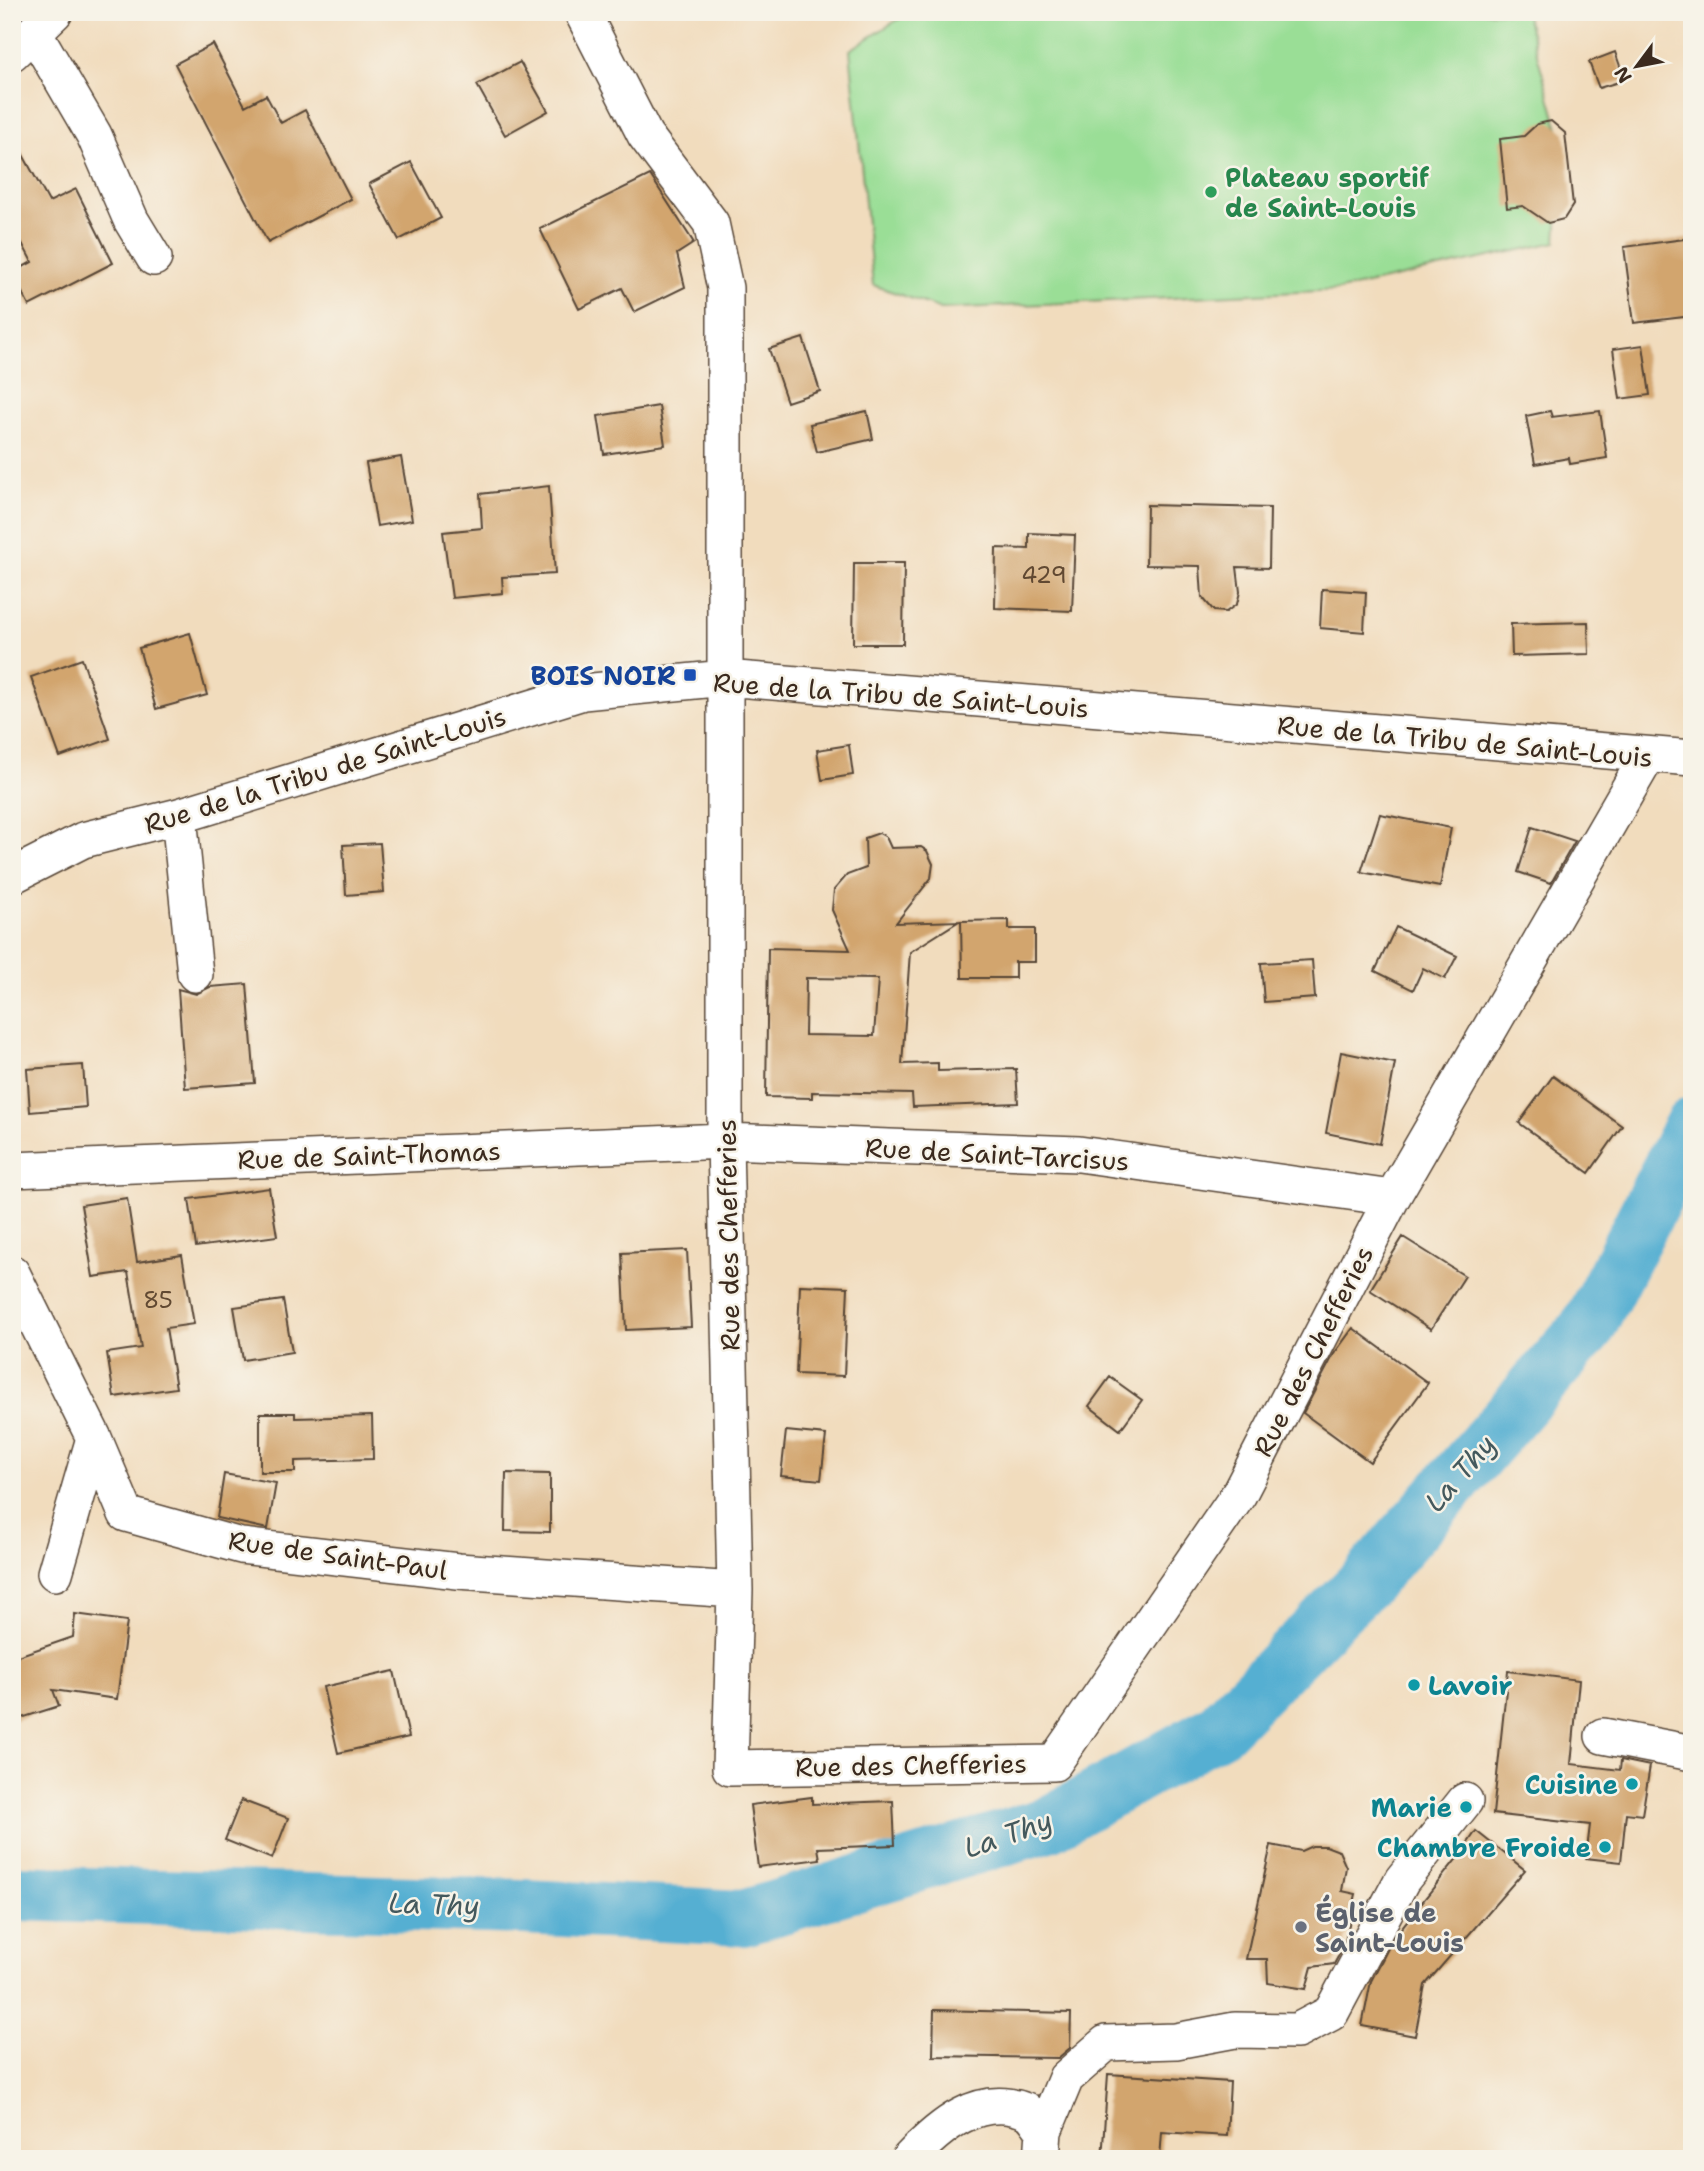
<svg xmlns="http://www.w3.org/2000/svg" width="1704" height="2171" viewBox="0 0 1704 2171" font-family="'Shantell Sans',sans-serif">
  <style>
    .green { fill: #9ade96; stroke: #6a845a; stroke-width: 2 }
    .lines { fill: none; stroke-linecap: round; stroke-linejoin: round }
    .river { stroke: #54afd2; stroke-width: 56 }
    .building { fill: #d2a56e; fill-rule: evenodd }
    .minor-casing { stroke: #564536; stroke-width: 38 }
    .minor { stroke: #fff; stroke-width: 35 }
    .leisure-dot { fill: #2e9e5b; stroke: #f7f3e8; stroke-width: 2.5 }
    .transit-dot { fill: #1a4fb4; stroke: #f7f3e8; stroke-width: 2.5 }
    .culture-dot { fill: #0f9aa8; stroke: #f7f3e8; stroke-width: 2.5 }
    .worship-dot { fill: #6b7280; stroke: #f7f3e8; stroke-width: 2.5 }
    .labels { text-anchor: middle; dominant-baseline: central; stroke-width: 5; stroke-linejoin: round; paint-order: stroke }
    .number-label { font-size: 23px; fill: #614932 }
    .leisure-label { font-size: 26px; font-weight: bold; fill: #27864d; stroke: #f7f3e8; text-anchor: start }
    .transit-label { font-size: 26px; font-weight: bold; fill: #164399; stroke: #f7f3e8; text-anchor: end }
    .street-label { font-size: 26px; fill: #3b2a1e; stroke: #f7f3e8 }
    .culture-label { font-size: 26px; font-weight: bold; fill: #0d838f; stroke: #f7f3e8; text-anchor: end }
    .worship-label { font-size: 26px; font-weight: bold; fill: #5b616d; stroke: #f7f3e8; text-anchor: start }
    .water-label { font-size: 28px; font-style: italic; fill: #44595d; stroke: #f7f3e8 }
  </style>
  <rect width="100%" height="100%" fill="#f7f3e8"/>
  <filter id="ink" filterUnits="userSpaceOnUse"><feTurbulence type="fractalNoise" baseFrequency=".0143" numOctaves="2"/><feDisplacementMap in="SourceGraphic" scale="14" xChannelSelector="R" yChannelSelector="G"/><feConvolveMatrix kernelMatrix="1 2 1 2 8 2 1 2 1" color-interpolation-filters="sRGB"/></filter>
  <filter id="wash" filterUnits="userSpaceOnUse"><feTurbulence type="fractalNoise" baseFrequency=".00686" numOctaves="4" result="noise"/><feDisplacementMap in="SourceGraphic" scale="28" xChannelSelector="R" yChannelSelector="G"/><feGaussianBlur stdDeviation="1.57" result="paint"/><feColorMatrix in="noise" values="0 0 0 0 0 0 0 0 0 0 0 0 0 0 0 0 0 1.4 0 .05"/><feComposite in="paint" operator="in"/></filter>
  <g filter="url(#wash)">
    <rect width="100%" height="100%" fill="#f1dcbd"/>
    <!-- green -->
    <path class="green" d="M910,12H1525L1562,142L1556,242L1340,290L941,309L873,285L850,50Z"/>
    <g class="lines">
      <!-- river -->
      <path class="river" d="M12,1893L524,1907L743,1918L1049,1824L1219,1729L1370,1577L1588,1327L1692,1125"/>
    </g>
    <g id="blocks">
      <!-- building -->
      <path class="building" d="M213,44L245,106L266,95L281,123L305,110L351,199L268,243L175,64Z
        M1615,52L1625,80L1599,88L1589,62Z
        M520,62L548,111L505,135L477,85Z
        M1551,121L1565,133L1573,205L1564,219L1548,223L1523,206L1507,208L1500,139L1524,136L1537,124Z
        M12,135L49,202L76,189L113,263L29,306L12,273L32,262L12,224Z
        M411,162L441,218L399,240L369,184Z
        M650,175L694,243L677,254L685,287L634,312L622,288L579,309L540,229Z
        M1692,238V316L1634,323L1624,247Z
        M803,338L820,391L787,402L769,349Z
        M1643,345L1650,395L1620,399L1613,349Z
        M659,406L665,445L604,454L598,416Z
        M867,411L873,439L817,452L810,424Z
        M1550,411L1552,417L1600,411L1607,458L1570,464L1569,458L1535,464L1526,416Z
        M401,457L412,520L377,526L366,463Z
        M549,486L555,574L502,577L503,593L452,598L443,532L482,528L480,494Z
        M1147,505L1270,508L1269,568L1237,567L1240,592L1237,604L1226,612L1214,611L1202,597L1200,566L1146,565Z
        M1029,533L1075,535L1072,611L995,608L996,548L1029,549Z
        M854,563H904L903,644H853Z
        M1322,589L1366,592L1364,632L1320,628Z
        M1588,622L1589,654L1512,656L1511,624Z
        M190,633L207,695L156,709L139,648Z
        M82,659L110,739L60,757L31,677Z
        M849,745L853,775L822,780L817,750Z
        M1380,814L1451,828L1440,887L1361,872Z
        M1532,827L1575,841L1551,883L1518,872Z
        M879,833L886,837L891,848L921,847L927,851L933,864L931,878L896,923L959,921L910,952L902,1064L938,1063V1071L1016,1069L1018,1103L913,1107L912,1094L812,1092V1098L766,1097L768,948L850,950L832,910L834,890L847,875L866,868L865,838ZM806,978L878,979L874,1036L805,1035Z
        M380,843L384,892L346,895L343,845Z
        M1009,920V929H1035V962H1015V978H962L961,921Z
        M1396,927L1457,956L1445,979L1423,968L1413,990L1375,971Z
        M1312,960L1315,998L1264,1002L1261,963Z
        M247,984L255,1083L185,1088L178,989L196,994L210,987Z
        M1341,1052L1395,1063L1380,1144L1326,1133Z
        M83,1065L86,1107L30,1112L27,1069Z
        M1553,1076L1622,1126L1589,1173L1519,1123Z
        M269,1188L277,1236L196,1247L189,1199Z
        M127,1198L137,1262L182,1255L194,1324L166,1328L176,1388L114,1397L107,1353L141,1348L128,1272L93,1277L81,1205Z
        M1403,1237L1465,1276L1431,1329L1370,1290Z
        M687,1250L691,1327L626,1330L622,1253Z
        M800,1285L848,1287L844,1376L796,1374Z
        M283,1300L292,1352L243,1360L234,1307Z
        M1353,1328L1428,1383L1370,1462L1303,1413L1334,1354Z
        M1110,1377L1142,1400L1120,1430L1089,1406Z
        M260,1413H295V1418L372,1416L373,1459L295,1461V1472H260Z
        M786,1431L826,1435L821,1480L781,1476Z
        M506,1473L550,1474V1532L505,1531Z
        M224,1474L276,1483L268,1529L217,1518Z
        M75,1614L127,1621L117,1699L53,1690L59,1706L12,1721V1658L73,1637Z
        M394,1671L409,1737L338,1753L323,1687Z
        M1508,1671L1579,1680L1571,1764L1620,1770L1621,1760L1650,1766L1642,1815L1626,1813L1621,1862L1586,1858L1590,1825L1493,1814Z
        M812,1797V1804L893,1801L895,1845L818,1848L820,1859L758,1867L750,1805Z
        M241,1800L288,1818L272,1859L225,1840Z
        M1476,1831L1525,1870L1425,1985L1415,2036L1362,2026L1371,1981L1394,1937L1459,1856Z
        M1271,1845L1301,1851L1312,1846H1326L1339,1851L1346,1867L1342,1891L1356,1894L1344,1946L1334,1964L1312,1967L1306,1989L1268,1983L1267,1959H1246Z
        M934,2010L1071,2013L1070,2048L1058,2058L933,2056Z
        M1108,2074L1230,2082L1227,2136L1162,2132L1160,2159H1102Z"/>
    </g>
  </g>
  <g filter="url(#ink)">
    <use href="#blocks" fill-opacity="0" stroke="#564536" stroke-width="2"/>
    <g class="lines">
      <defs>
        <path id="minor" d="M582,12L645,135L711,223L725,288V1141L735,1590L730,1768L1054,1763L1239,1494L1392,1198L1647,757
          M34,32L94,135L131,220L154,258
          M12,53L55,12
          M179,816L195,974
          M12,876L83,840L179,816L583,692L725,678L1692,758
          M12,1170L725,1141L1079,1154L1392,1198
          M12,1273L94,1438L126,1514L241,1546L458,1571L735,1590
          M55,1573L94,1438
          M1603,1736L1687,1752
          M1044,2131L1066,2078L1106,2043L1176,2041L1235,2030L1297,2031L1331,2013L1402,1880L1465,1801
          M909,2159C939,2127 979,2092 1026,2111C1033,2114 1039,2125 1044,2131L1042,2159"/>
      </defs>
      <!-- minor casing -->
      <use href="#minor" class="minor-casing"/>
      <!-- minor -->
      <use href="#minor" class="minor"/>
    </g>
  </g>
  <!-- markers -->
  <circle class="leisure-dot" cx="1211" cy="192" r="7"/>
  <rect class="transit-dot" x="683" y="668" width="14" height="14" rx="3.5"/>
  <g class="culture-dot">
    <circle cx="1414" cy="1685" r="7"/>
    <circle cx="1632" cy="1784" r="7"/>
    <circle cx="1466" cy="1807" r="7"/>
    <circle cx="1605" cy="1847" r="7"/>
  </g>
  <circle class="worship-dot" cx="1301" cy="1927" r="7"/>
  <g class="labels">
    <!-- number labels -->
    <g class="number-label">
      <text x="1044" y="575">429</text>
      <text x="158" y="1300">85</text>
    </g>
    <!-- leisure labels -->
    <g class="leisure-label">
      <text x="1225" y="177">Plateau sportif<tspan x="1225" dy="30">de Saint-Louis</tspan></text>
    </g>
    <!-- transit labels -->
    <g class="transit-label">
      <text x="676" y="675">BOIS NOIR</text>
    </g>
    <!-- street labels -->
    <g class="street-label">
      <text transform="translate(901 695) rotate(4)">Rue de la Tribu de Saint-Louis</text>
      <text transform="translate(1465 741) rotate(5)">Rue de la Tribu de Saint-Louis</text>
      <text transform="translate(325 770) rotate(-17)">Rue de la Tribu de Saint-Louis</text>
      <text transform="translate(997 1154) rotate(3)">Rue de Saint-Tarcisus</text>
      <text transform="translate(369 1155) rotate(-2)">Rue de Saint-Thomas</text>
      <text transform="translate(728 1235) rotate(-91)">Rue des Chefferies</text>
      <text transform="translate(1313 1351) rotate(-63)">Rue des Chefferies</text>
      <text transform="translate(338 1555) rotate(8)">Rue de Saint-Paul</text>
      <text transform="translate(911 1765) rotate(-1)">Rue des Chefferies</text>
    </g>
    <!-- culture labels -->
    <g class="culture-label">
      <text x="1428" y="1685" text-anchor="start">Lavoir</text>
      <text x="1618" y="1784">Cuisine</text>
      <text x="1452" y="1807">Marie</text>
      <text x="1591" y="1847">Chambre Froide</text>
    </g>
    <!-- worship labels -->
    <g class="worship-label">
      <text x="1315" y="1912">Église de<tspan x="1315" dy="30">Saint-Louis</tspan></text>
    </g>
    <!-- water labels -->
    <g class="water-label">
      <text transform="translate(1460 1473) rotate(-49)">La Thy</text>
      <text transform="translate(1008 1834) rotate(-19)">La Thy</text>
      <text transform="translate(434 1904) rotate(2)">La Thy</text>
    </g>
  </g>
  <!-- margin -->
  <rect width="1704" height="2171" fill="none" stroke="#f7f3e8" stroke-width="42"/>
  <!-- north arrow -->
  <g transform="translate(1637 66) rotate(238)" stroke="#f7f3e8" stroke-width="5" paint-order="stroke">
  <path d="M0-5L12 26L0 18L-12 26Z" fill="#3b2a1e"/>
  <text y="-10" font-size="19" font-weight="bold" text-anchor="middle" fill="#3b2a1e">N</text>
  </g>
</svg>
